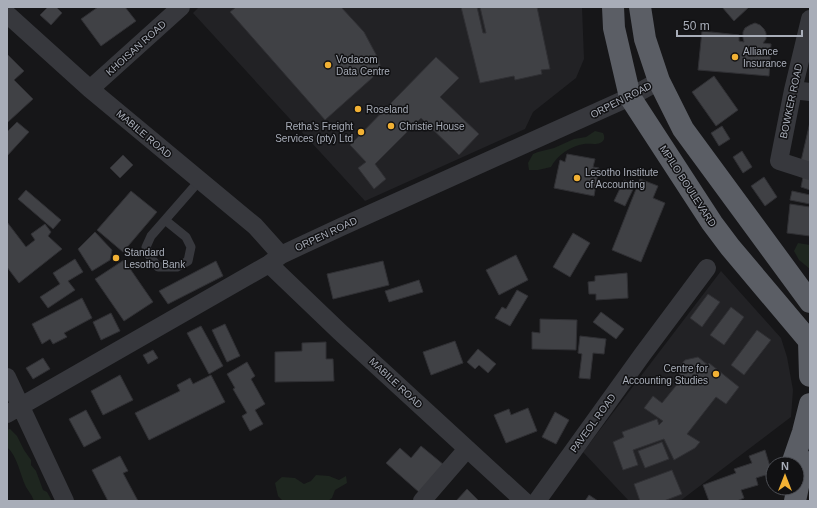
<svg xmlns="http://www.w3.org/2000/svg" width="817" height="508" viewBox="0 0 817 508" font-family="Arial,sans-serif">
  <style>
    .built { fill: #222225 }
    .green { fill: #1e261f }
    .building { fill: #404145; stroke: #303034 }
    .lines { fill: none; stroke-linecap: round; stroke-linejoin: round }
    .service { stroke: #37383d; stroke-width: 9 }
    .minor { stroke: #37383d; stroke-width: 18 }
    .trunk { stroke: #5b5e65; stroke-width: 22 }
    .poi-dot { fill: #f2b134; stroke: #111113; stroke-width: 1.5 }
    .labels { text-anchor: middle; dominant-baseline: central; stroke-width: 3; stroke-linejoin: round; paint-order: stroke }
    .street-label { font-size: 10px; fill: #a8adb8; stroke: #111113 }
    .poi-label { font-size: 10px; fill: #a8adb8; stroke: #111113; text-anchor: start }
  </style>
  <rect width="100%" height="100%" fill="#161618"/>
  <!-- built -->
  <path class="built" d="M199,7H582L584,59L576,78L533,112L525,129L365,201L193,13Z
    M721,271L781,338L787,357L793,390L791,417L680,501H629L583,452Z"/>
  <!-- green -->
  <path class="green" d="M595,131L603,133C605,137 605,141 600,143C595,145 589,143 584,144C571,146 557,155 551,167L538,170H529L528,163L533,154L538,152L554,148L574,139L586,137Z
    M798,243L810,245V269L799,260L794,251Z
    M10,429L17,436L24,450L31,460V465L36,471L43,490L47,492L52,501H34C32,495 29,492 26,487C20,475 18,457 7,447V430Z
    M316,475L329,476L339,480L346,476L347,483L335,490L332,498L328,501H283L278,496L275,483L282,477L295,478L304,484L311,481Z"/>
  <!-- building -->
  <path class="building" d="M48,7H56L62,13L51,25L40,15Z
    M98,7H125L136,21L101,46L81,19Z
    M236,7H341L364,32L379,60L381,70L325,120L230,12Z
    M461,7H477L483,33H486L480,7H537L550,69L541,70L542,74L515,80L514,76L480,83Z
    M722,7H749L734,21Z
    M755,23L760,25L764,29L766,33V39L763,43L771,44L769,76L698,70L702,31L739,35V41L744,42L743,38V32L745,28L750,25Z
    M7,54L24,71L14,80L33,99L8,122L7,121Z
    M436,57L459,78L440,97L479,134L459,155L421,118L375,164L386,179L374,189L358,168L366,162L350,145Z
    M714,76L738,110L716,126L692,92Z
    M17,122L29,132L7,156V132Z
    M810,122V163L801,161Z
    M722,126L730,139L719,146L711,133Z
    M742,151L752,167L743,173L733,157Z
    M567,154L595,159L593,167L599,168L594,196L554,188L560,160L565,162Z
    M123,155L133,165L120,178L110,168Z
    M764,177L777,197L765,206L751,186Z
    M803,177L810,178V190L801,187Z
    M640,179L658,186L653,198L665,203L641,262L612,250Z
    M624,180L635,185L625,206L614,201Z
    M26,190L61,220L53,229L18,199Z
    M131,191L157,212L123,252L97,230Z
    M792,191L810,195V204L790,200Z
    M790,204L810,207V236L787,233Z
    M7,222L26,247L35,240L31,234L45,224L51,232L48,236L62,249L19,283L7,267Z
    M95,232L112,250L110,260L92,271L78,249Z
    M573,233L590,243L570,277L553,267Z
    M516,255L528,280L499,295L486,270Z
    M75,259L83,272L68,281L75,290L48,308L40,297L60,284L53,273Z
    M124,260L153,302L124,321L95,279Z
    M216,261L223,276L168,304L159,291Z
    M383,261L389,285L333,299L327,274Z
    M627,273L628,298L596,300V294H589L588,282L595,281V276Z
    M419,280L423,292L389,302L385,291Z
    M517,290L528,296L510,326L495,318L502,307L506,309Z
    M708,294L720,302L702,327L690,318Z
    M82,298L92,318L64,333L67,337L53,344L50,339L42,344L32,324Z
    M731,307L744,317L724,345L710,335Z
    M601,312L624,329L616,339L593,322Z
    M111,313L120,331L101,340L93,322Z
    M540,319L577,320L576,350L532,349V332L540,333Z
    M225,324L240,356L227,362L212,330Z
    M201,326L223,366L209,374L187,333Z
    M757,330L771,340L744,375L731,365Z
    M580,336L606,339L604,354L593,353L590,379L579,378L582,354L578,353Z
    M455,341L463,363L431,375L423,352Z
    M326,342V359H333L334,381L275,382V352L302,351V343Z
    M478,349L496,364L488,373L479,365L475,369L467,362Z
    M153,350L158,358L148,364L143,355Z
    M698,357L708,365L709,363L739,387L726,404L716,397L687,434L700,442L695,448L674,460L664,439L633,450L638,465L623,470L613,442L624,437L622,432L657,419L659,425L663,421L644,408L653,396L662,403L683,377L676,371L685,360Z
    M43,358L50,369L33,379L26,368Z
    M247,362L255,376L251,379L265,404L255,410L263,424L250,431L242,416L247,413L233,389L235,388L227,374Z
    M120,375L133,400L103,415L91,391Z
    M211,375L225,402L149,440L135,413L180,391L177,385L190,378L193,384Z
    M528,408L537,431L506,443L494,415L509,409L511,415Z
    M86,410L101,438L84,447L69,419Z
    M555,412L569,420L556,444L542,437Z
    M662,442L669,459L645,468L638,451Z
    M421,446L444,465L420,493L386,463L400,448L411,458Z
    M765,450L772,473L756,478L758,485L741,490L744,498L737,501H709L703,485L736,473L734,469L752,463L749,456Z
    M120,456L128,471L123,473L138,501H108L92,470Z
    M672,470L682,494L664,501H640L634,484Z
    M467,489L479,501H456Z
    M589,495L598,501H585Z"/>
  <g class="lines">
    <!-- service -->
    <path class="service" d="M165,220L186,237L191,247L188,261L177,267H158L149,255L146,247L151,236L200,180"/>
    <!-- minor -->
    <path class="minor" d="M7,14L90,89L255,226L281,255
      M810,19L793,90L779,161L810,171
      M90,89L181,7
      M793,90L810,92
      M269,264L340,332L524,501
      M7,377L65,501
      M7,414L269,264L281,255L341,227L630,97L659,81
      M422,501L467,449
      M537,501L642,355L707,268"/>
    <!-- trunk -->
    <path class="trunk" d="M613,7L614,28L630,97L712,223L730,247L810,342
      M640,7L645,39L659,81L683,129L810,302
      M809,341L810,376
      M792,464L803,432L810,404
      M795,501L800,477L810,462"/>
  </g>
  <!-- markers -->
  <g class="poi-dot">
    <circle cx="735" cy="57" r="4"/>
    <circle cx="328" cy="65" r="4"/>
    <circle cx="358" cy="109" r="4"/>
    <circle cx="391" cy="126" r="4"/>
    <circle cx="361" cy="132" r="4"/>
    <circle cx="577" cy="178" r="4"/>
    <circle cx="116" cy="258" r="4"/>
    <circle cx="716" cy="374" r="4"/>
  </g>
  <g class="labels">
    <!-- street labels -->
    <g class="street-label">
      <text transform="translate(136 48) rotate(-42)">KHOISAN ROAD</text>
      <text transform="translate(621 100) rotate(-27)">ORPEN ROAD</text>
      <text transform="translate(791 101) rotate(-78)">BOWKER ROAD</text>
      <text transform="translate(144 134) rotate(40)">MABILE ROAD</text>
      <text transform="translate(688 186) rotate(57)">MPILO BOULEVARD</text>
      <text transform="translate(326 234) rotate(-25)">ORPEN ROAD</text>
      <text transform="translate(396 383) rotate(43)">MABILE ROAD</text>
      <text transform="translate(593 423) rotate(-54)">PAVEOL ROAD</text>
    </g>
    <!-- poi labels -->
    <g class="poi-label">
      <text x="743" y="51">Alliance<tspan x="743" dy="12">Insurance</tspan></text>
      <text x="336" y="59">Vodacom<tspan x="336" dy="12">Data Centre</tspan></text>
      <text x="366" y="109">Roseland</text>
      <text x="353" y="126" text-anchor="end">Retha's Freight<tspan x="353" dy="12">Services (pty) Ltd</tspan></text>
      <text x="399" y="126">Christie House</text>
      <text x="585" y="172">Lesotho Institute<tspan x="585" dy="12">of Accounting</tspan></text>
      <text x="124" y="252">Standard<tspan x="124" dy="12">Lesotho Bank</tspan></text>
      <text x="708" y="368" text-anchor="end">Centre for<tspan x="708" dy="12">Accounting Studies</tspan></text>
    </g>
  </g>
  <!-- border -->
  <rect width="817" height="508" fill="none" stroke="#a8adb8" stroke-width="16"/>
  <!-- north arrow -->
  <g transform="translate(785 476)"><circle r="19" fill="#111113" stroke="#4d4f55"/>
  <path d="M0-3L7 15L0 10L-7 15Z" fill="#f2b134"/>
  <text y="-6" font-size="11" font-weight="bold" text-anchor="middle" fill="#a8adb8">N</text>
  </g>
  <!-- scale -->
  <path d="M677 30v6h125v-6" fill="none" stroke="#a8adb8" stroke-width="2"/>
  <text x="683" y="30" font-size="12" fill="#a8adb8" stroke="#111113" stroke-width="3" paint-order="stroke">50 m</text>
</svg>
